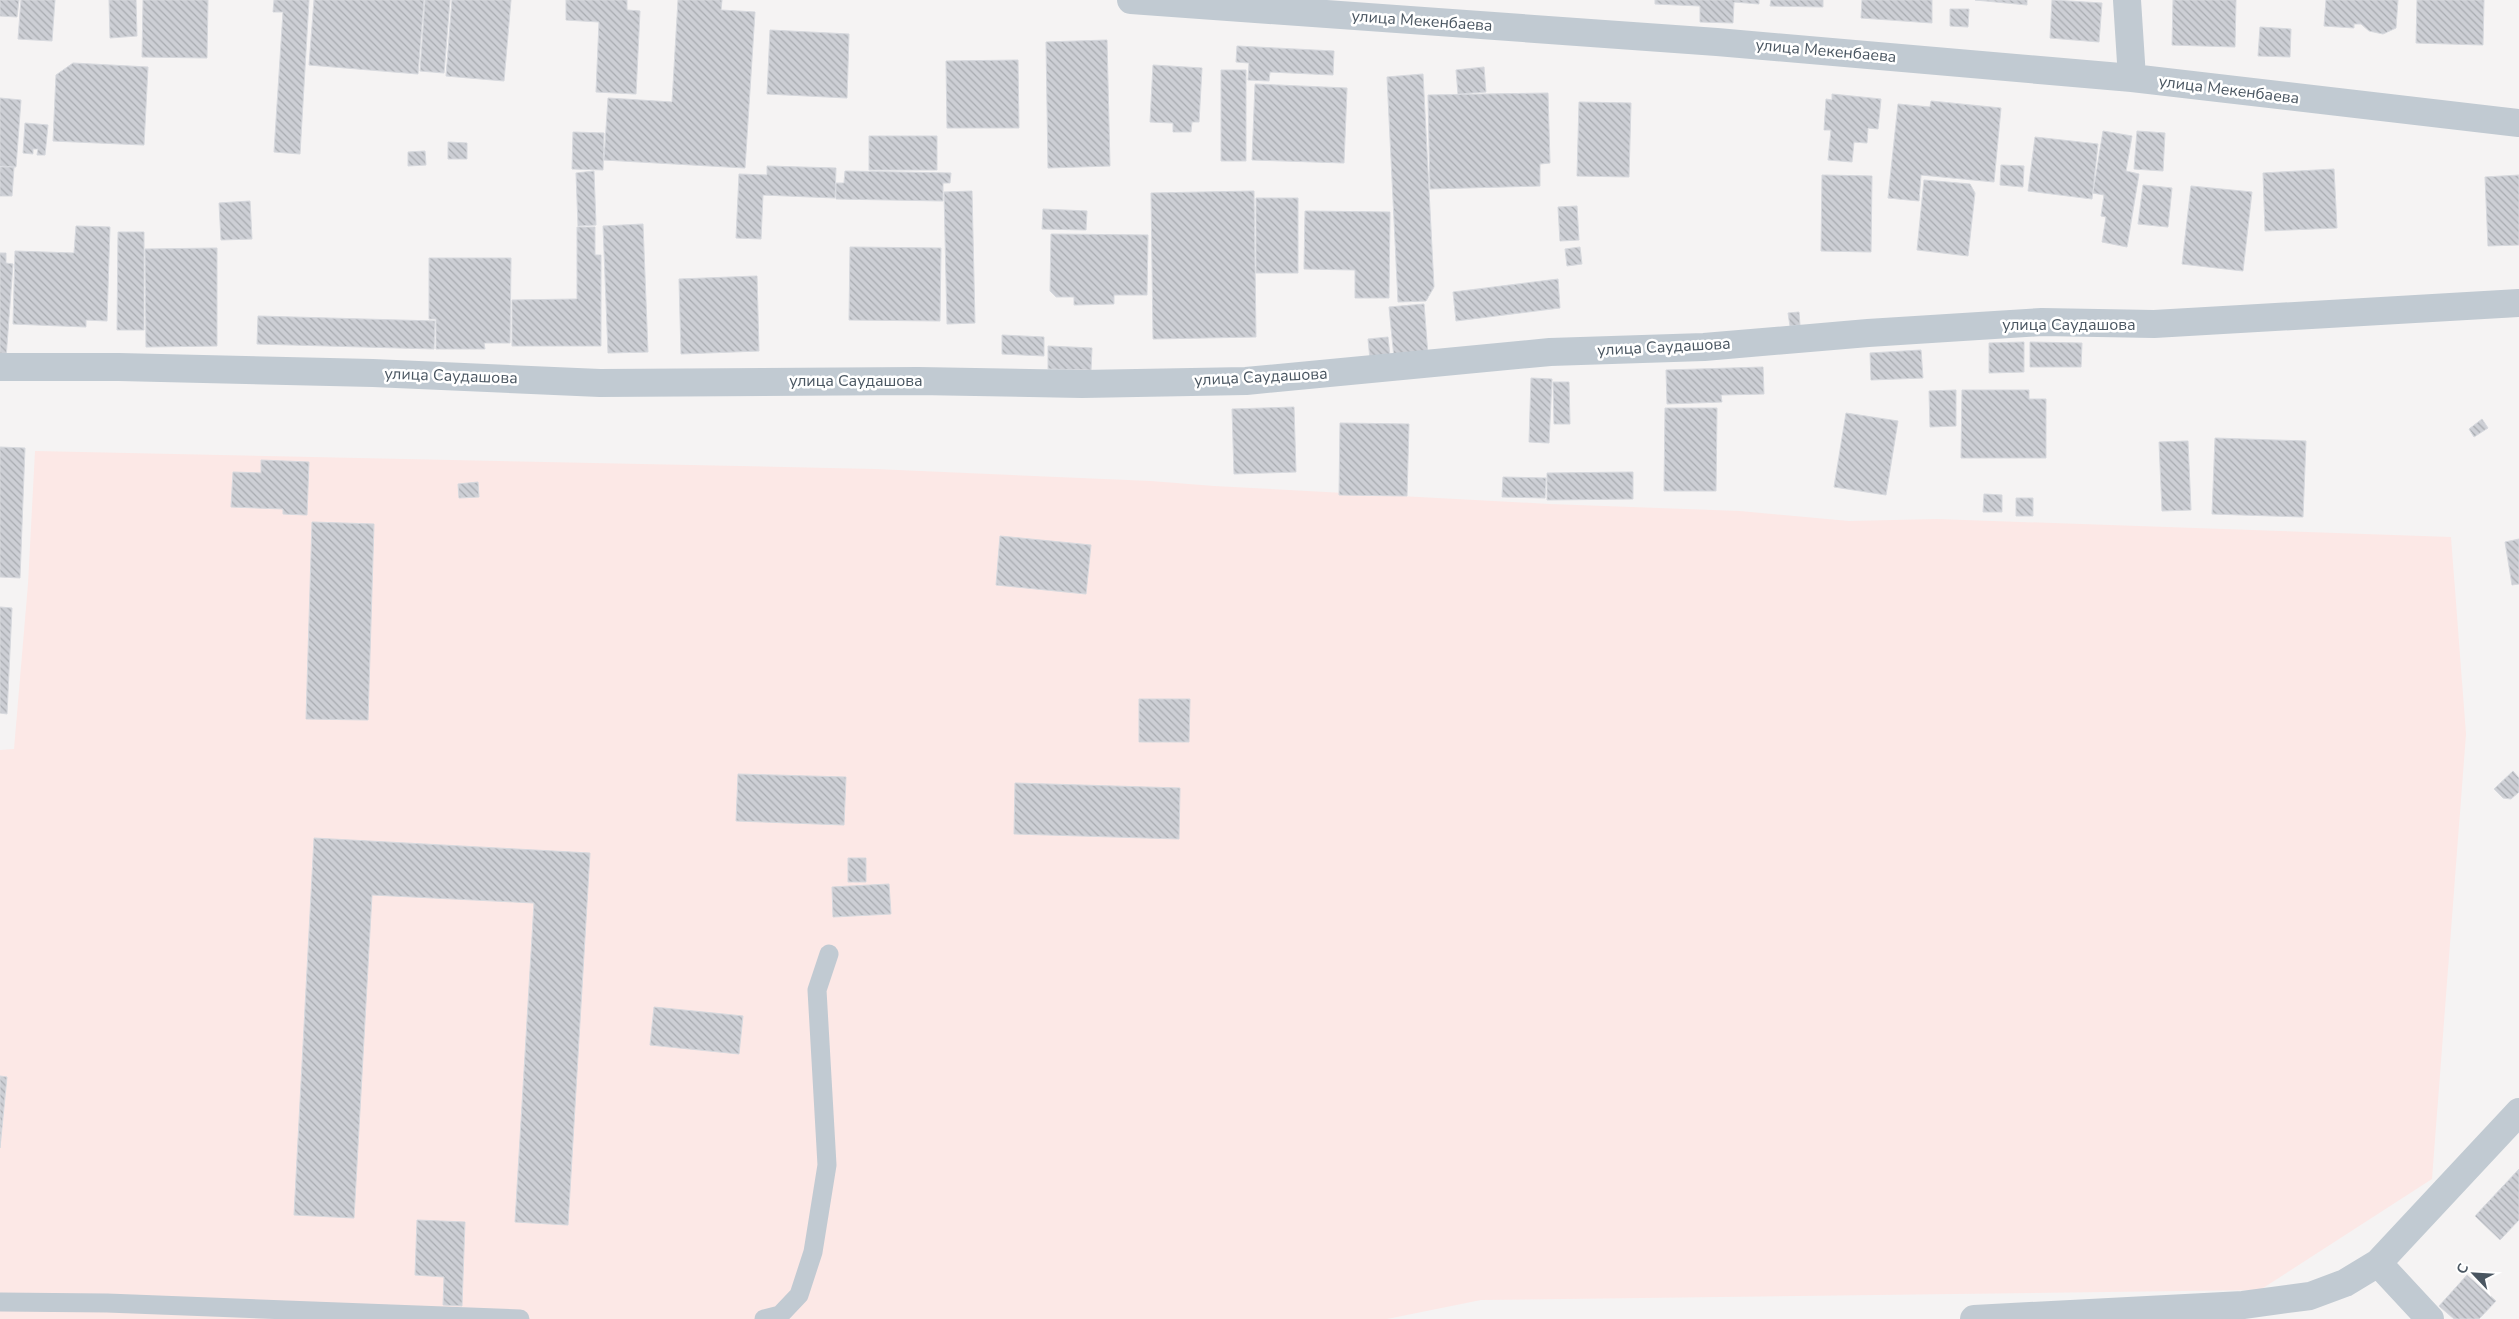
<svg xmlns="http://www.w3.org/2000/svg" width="2519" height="1319" viewBox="0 0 2519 1319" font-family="'Nunito Sans',sans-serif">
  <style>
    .medical { fill: #fce8e6 }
    .building { fill: url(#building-back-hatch); stroke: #d7d9de }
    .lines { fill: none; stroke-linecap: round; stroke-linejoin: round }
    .service { stroke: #c1cad2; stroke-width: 19 }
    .minor { stroke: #c1cad2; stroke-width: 28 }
    .labels { text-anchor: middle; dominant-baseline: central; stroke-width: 5; stroke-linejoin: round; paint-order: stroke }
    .street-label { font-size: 16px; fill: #4a5661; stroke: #fff }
  </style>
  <defs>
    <pattern id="building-back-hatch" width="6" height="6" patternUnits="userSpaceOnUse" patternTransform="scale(1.25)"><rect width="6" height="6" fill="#cdcfd5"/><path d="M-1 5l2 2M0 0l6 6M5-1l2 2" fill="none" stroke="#a8abb0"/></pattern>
  </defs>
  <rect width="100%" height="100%" fill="#f5f3f3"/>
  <!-- medical -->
  <path class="medical" d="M35,451L875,469L1151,481L1214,486L1550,504L1740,511L1849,521L1937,519L2451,537L2466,734L2432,1179L2260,1290L1481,1300L1387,1319H0V750L14,749L28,584Z"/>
  <!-- building -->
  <path class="building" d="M0,0H19L17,17L0,16Z
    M21,0H55L52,41L18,39Z
    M109,0H136L137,36L110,38Z
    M143,0H208L207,58L142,57Z
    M274,0H309L300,154L274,152L283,12H273Z
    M314,0H424L418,74L309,65Z
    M425,0H450L444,73L420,71Z
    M452,0H511L504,81L446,76Z
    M566,0H627V10L640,11L636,94L596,92L599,22L566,20Z
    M678,0H722L721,10L755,12L745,168L604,160L608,98L672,102Z
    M1655,0H1759V4L1734,2L1733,23L1700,22V6L1655,4Z
    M1771,0H1823V7L1770,6Z
    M1862,0H1932V23L1861,18Z
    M1975,0H2027V5Z
    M2052,0L2102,3L2099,42L2050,38Z
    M2173,0H2236L2235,47L2172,45Z
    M2326,0H2398L2396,28L2383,34L2369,31L2361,24H2354V28L2324,26Z
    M2417,0H2484L2483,45L2416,43Z
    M1950,9H1969L1968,27L1950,26Z
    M2260,27L2291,29L2290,57L2258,56Z
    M770,30L849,34L847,98L767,94Z
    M1107,40L1110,166L1048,168L1046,42Z
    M1237,46L1334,51L1333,75L1270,72L1269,81L1248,80L1249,63L1236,62Z
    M1018,60L1019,128H947L946,61Z
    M73,63L148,67L144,145L53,141L56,75Z
    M1153,65L1202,68L1199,122H1192L1191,132H1173V123L1150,122Z
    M1484,67L1486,92L1458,94L1456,70Z
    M1221,70H1246V161H1221Z
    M1423,74L1434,287L1426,301L1398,302L1387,77Z
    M1255,84L1347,88L1344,163L1252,160Z
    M1548,93L1550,163L1540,164V186L1430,189L1428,95Z
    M1832,94L1881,99L1878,129L1868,128L1867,143L1854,142L1852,162L1828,160L1831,130H1824L1826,99L1832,100Z
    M0,98L21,100L16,167L0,166Z
    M1931,101L2001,108L1994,182L1921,175L1919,201L1888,198L1898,104L1930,107Z
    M1579,102L1631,103L1629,177L1577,176Z
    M25,123L48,125L45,155H37L38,149H33V154L23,153Z
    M2103,131L2132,136L2126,171L2139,174L2127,247L2102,242L2106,217L2101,216L2104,195L2093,193Z
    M2137,131L2165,133L2163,171L2134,169Z
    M573,132L604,133L603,170L572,169Z
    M869,136H937V170H869Z
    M2035,137L2098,144L2092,199L2028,191Z
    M448,142L467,143V159H448Z
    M425,151L426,165L408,166V152Z
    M2001,165L2024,166L2023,187L2000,185Z
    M767,166L836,168L835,198L763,195L761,239L736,238L739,174L767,175Z
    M0,167H14L12,196H0Z
    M2334,169L2337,228L2265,231L2263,173Z
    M594,171L596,225L578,226L576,173Z
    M845,171L951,173L950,183H943V201L836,199V183H844Z
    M1822,175L1872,176L1871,252L1821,251Z
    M2519,175V245L2488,246L2485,177Z
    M1924,180L1970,184L1975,193L1968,256L1917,250Z
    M2143,185L2172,188L2168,227L2138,224Z
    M2191,186L2252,192L2243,271L2182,264Z
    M972,191L975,323L947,324L944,192Z
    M1254,191L1256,337L1153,339L1151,193Z
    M1256,198H1298V273H1256Z
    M250,201L252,239L221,240L219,203Z
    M1577,206L1579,240L1560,241L1558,207Z
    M1043,209L1087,211L1086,230L1042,229Z
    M1305,211L1390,212L1389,298H1355V270L1304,269Z
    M643,224L648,352L608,353L603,226Z
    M76,226L110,227L107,321L86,320V327L13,324L15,251L74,253Z
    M577,227H595V255H601V346H512V300L577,299Z
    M118,232H144V330H117Z
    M1051,234L1148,235L1147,295H1114V304L1074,305V297H1056L1050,291Z
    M850,247L941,248L940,321L849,320Z
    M1580,247L1582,264L1567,266L1565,249Z
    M217,248V346L146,347L145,249Z
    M0,253H6V263L13,264L6,358H0Z
    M429,258H511L510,343H484L485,349H436V319H429Z
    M757,276L759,351L681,354L679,279Z
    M1558,279L1560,308L1456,321L1453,292Z
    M1424,304L1428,355L1394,358L1389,307Z
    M1799,312L1800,325L1790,326L1788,313Z
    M258,316L435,321L434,349L257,344Z
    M1002,335L1044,337V356L1002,354Z
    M1388,337L1390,356L1370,359L1368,339Z
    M2024,342V372L1989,373V343Z
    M2030,342L2082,343L2081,367H2030Z
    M1048,346L1092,348L1091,370L1048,369Z
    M1921,350L1923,378L1871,380L1870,353Z
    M1763,367L1764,394L1721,395L1722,402L1667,404L1666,370Z
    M1531,378L1552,379L1549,443L1529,442Z
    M1553,382H1569L1570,424H1554Z
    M1956,390V426L1930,427L1929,391Z
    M1962,390H2029V399H2046V458H1961Z
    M1294,407L1296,472L1234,474L1232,409Z
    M1665,408H1717L1716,491H1664Z
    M1846,413L1898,421L1886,495L1834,487Z
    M2482,419L2488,428L2474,437L2469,429Z
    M1340,423L1409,424L1407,496L1339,495Z
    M2215,438L2306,441L2303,517L2212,514Z
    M2188,441L2191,510L2162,511L2159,442Z
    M0,447L25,448L20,578L0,577Z
    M261,460L309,462L307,515L283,514V509L231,507L233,472L261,473Z
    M1633,472V499L1547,500V473Z
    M1503,477L1546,478L1545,498L1502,497Z
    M478,482L479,497L459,498L458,484Z
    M1984,494L2002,495V512H1983Z
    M2016,498H2033V516H2016Z
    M312,522L374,524L368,720L306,719Z
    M1000,536L1091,545L1086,594L996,585Z
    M2519,539V584L2512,585L2505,542Z
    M0,607L12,608L7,714L0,713Z
    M1139,699H1190L1189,742H1139Z
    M2513,771L2519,778V792L2511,799L2503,798L2494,789Z
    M738,774L846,777L844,825L736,821Z
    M1015,783L1180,788L1179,839L1014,834Z
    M314,838L590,853L568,1225L515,1222L534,903L372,895L354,1218L294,1215Z
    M848,858H866V882H848Z
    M889,884L891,914L833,917L832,887Z
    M654,1007L743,1016L739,1054L650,1045Z
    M0,1076L7,1077L0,1148Z
    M2519,1169V1220L2500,1240L2475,1216Z
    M417,1220L465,1222L462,1306L443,1305L444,1277L415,1275Z
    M2467,1275L2496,1301L2479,1319H2454L2439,1306Z"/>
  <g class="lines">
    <!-- service -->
    <path class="service" d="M0,1302L107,1303L520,1319
      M764,1319L780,1315L799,1295L813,1252L827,1165L817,990L829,954"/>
    <!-- minor -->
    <path class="minor" d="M1131,0L1717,42L2132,78L2519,123
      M2127,0L2132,78
      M0,367H119L373,373L600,383L918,381L1082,384L1246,381L1550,352L1704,347L1868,333L2042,322L2154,324L2519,303
      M2378,1263L2430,1319
      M1974,1319L2243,1305L2310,1296L2345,1283L2378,1263L2519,1112"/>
  </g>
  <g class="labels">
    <!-- street labels -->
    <g class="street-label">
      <text transform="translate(1422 21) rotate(4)">улица Мекенбаева</text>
      <text transform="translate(1826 51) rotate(5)">улица Мекенбаева</text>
      <text transform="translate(2229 90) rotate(7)">улица Мекенбаева</text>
      <text x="2069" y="325">улица Саудашова</text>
      <text transform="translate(1664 347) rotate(-3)">улица Саудашова</text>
      <text transform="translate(451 376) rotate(2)">улица Саудашова</text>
      <text transform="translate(1261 377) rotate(-3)">улица Саудашова</text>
      <text x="856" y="381">улица Саудашова</text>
    </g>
  </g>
  <!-- north arrow -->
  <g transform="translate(2474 1274) rotate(295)" stroke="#ffffff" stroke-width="4" paint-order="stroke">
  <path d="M0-4L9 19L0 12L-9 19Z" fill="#4a5661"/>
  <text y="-8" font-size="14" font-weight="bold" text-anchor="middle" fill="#4a5661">С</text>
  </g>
</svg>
